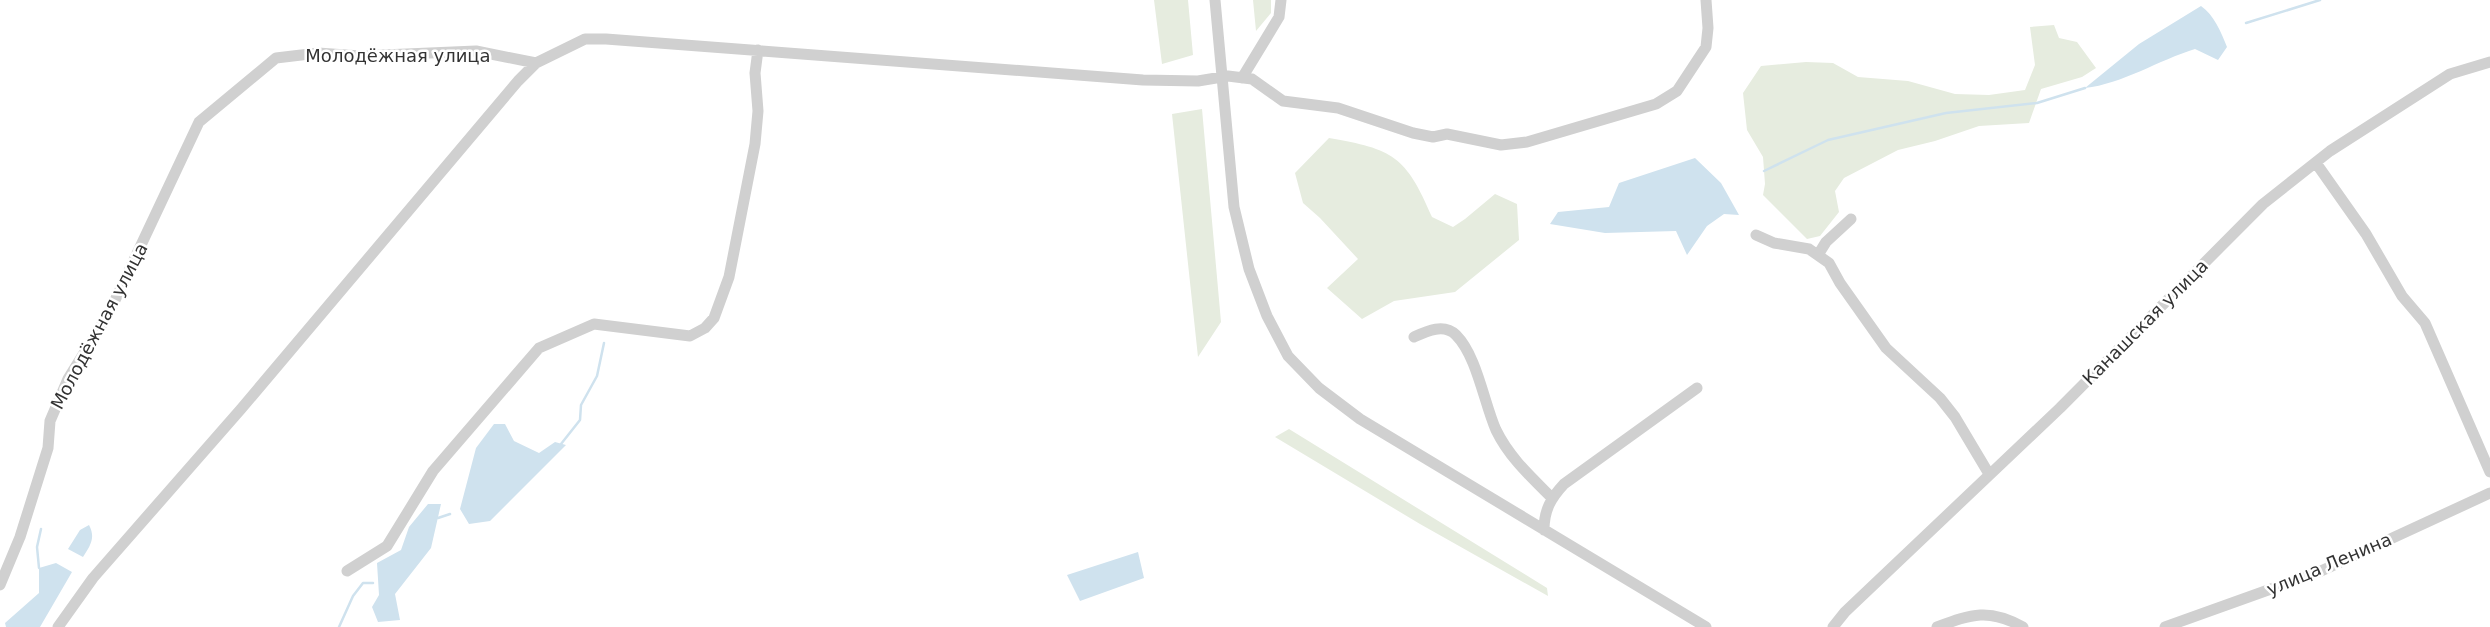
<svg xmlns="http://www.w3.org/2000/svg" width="2490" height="627" viewBox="0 0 2490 627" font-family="'DejaVu Sans',sans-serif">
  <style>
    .green { fill: #e6ecdf }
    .water { fill: #cfe2ee }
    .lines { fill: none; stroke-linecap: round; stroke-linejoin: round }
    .stream { stroke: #cfe2ee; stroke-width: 2.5 }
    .minor { stroke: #d0d0d0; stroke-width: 11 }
    .labels { text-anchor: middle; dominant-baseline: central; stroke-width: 5; stroke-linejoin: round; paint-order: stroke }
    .street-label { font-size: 18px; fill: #333; stroke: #fff }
  </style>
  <rect width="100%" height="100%" fill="#fff"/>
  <!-- green -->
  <path class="green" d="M1154,0H1188L1193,55L1162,64Z
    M1253,0H1271V13L1256,31Z
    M2054,25L2059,38L2077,42L2096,68L2082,77L2041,89L2029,123L1979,126L1935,141L1898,150L1844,178L1835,191L1839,212L1820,236L1807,239L1763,195L1765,184L1763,157L1747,130L1743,93L1761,66L1806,62L1833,63L1858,77L1908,81L1955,94L1989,95L2025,90L2035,65L2030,27Z
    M1202,109L1221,322L1198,357L1172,114Z
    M1329,138C1393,149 1406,156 1432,217L1453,227L1465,219L1495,194L1517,204L1519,240L1455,292L1394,301L1362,319L1327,288L1358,259L1320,218L1303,203L1295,173Z
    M1289,429L1547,588L1548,596L1420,524L1275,437Z"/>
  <!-- water -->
  <path class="water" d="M2201,6C2214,15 2221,32 2227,47L2218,60L2195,49C2159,60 2122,84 2085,88L2139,44Z
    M1695,158L1721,183L1739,215L1724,214L1707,226L1687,255L1676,231L1605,233L1550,224L1558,212L1609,207L1619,183Z
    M494,424H505L514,441L539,453L555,442L566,445L490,521L469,524L460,509L476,448Z
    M428,504H441L431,548L395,594L400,620L378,622L372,607L379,595L377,563L401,550L409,527Z
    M89,525C96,538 90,546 83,557L68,549L80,530Z
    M1138,552L1144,578L1080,601L1067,575Z
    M56,563L72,572L40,627H6L5,623L39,593V568Z"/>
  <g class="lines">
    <!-- stream -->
    <path class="stream" d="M2246,23L2320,0
      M1764,171L1828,140L1946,113L2037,103L2085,88
      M561,444L580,420L581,405L597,376L604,343
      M438,518L450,514
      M39,568L37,547L41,529
      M339,627L353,596L363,583H373"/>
    <!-- minor -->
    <path class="minor" d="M1215,0L1234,207L1249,269L1267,316L1288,356L1319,388L1360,419L1706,627
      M536,63L585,39H606L1143,80L1198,81L1228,76L1252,79L1283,101L1338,108L1413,133L1433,137L1447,134L1501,145L1527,142L1656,104L1677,91L1706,47L1708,28L1706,0
      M1242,78L1279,17L1281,0
      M2316,163L2366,234L2402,296L2425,323L2490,472
      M1756,235L1774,243L1809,249L1829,263L1840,283L1886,348L1940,398L1955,417L1989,474
      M1818,255L1826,242L1851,219
      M1414,337C1427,331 1444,323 1456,335C1477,356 1484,403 1496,430C1509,457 1531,477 1551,497
      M1544,530C1544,510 1551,498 1564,484L1697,388
      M347,571L387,546L433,471L539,348L594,324L690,336L705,328L714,318L729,277L755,144L758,111L755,73L758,50
      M0,585L20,537L48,448L50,421L68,379L109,313L199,122L276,58L318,53L360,56L476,51L536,63L518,81L241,409L93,578L58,627
      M1833,627L1845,612L2060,408L2263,204L2330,151L2450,74L2490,62
      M1937,627C1972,614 1989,608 2023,627
      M2165,627L2321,571L2490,493"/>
  </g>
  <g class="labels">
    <!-- street labels -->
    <g class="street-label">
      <text x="398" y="55">Молодёжная улица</text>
      <text transform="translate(2145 322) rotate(-45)">Канашская улица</text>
      <text transform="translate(99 326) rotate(-62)">Молодёжная улица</text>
      <text transform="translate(2329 564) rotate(-23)">улица Ленина</text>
    </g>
  </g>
</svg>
